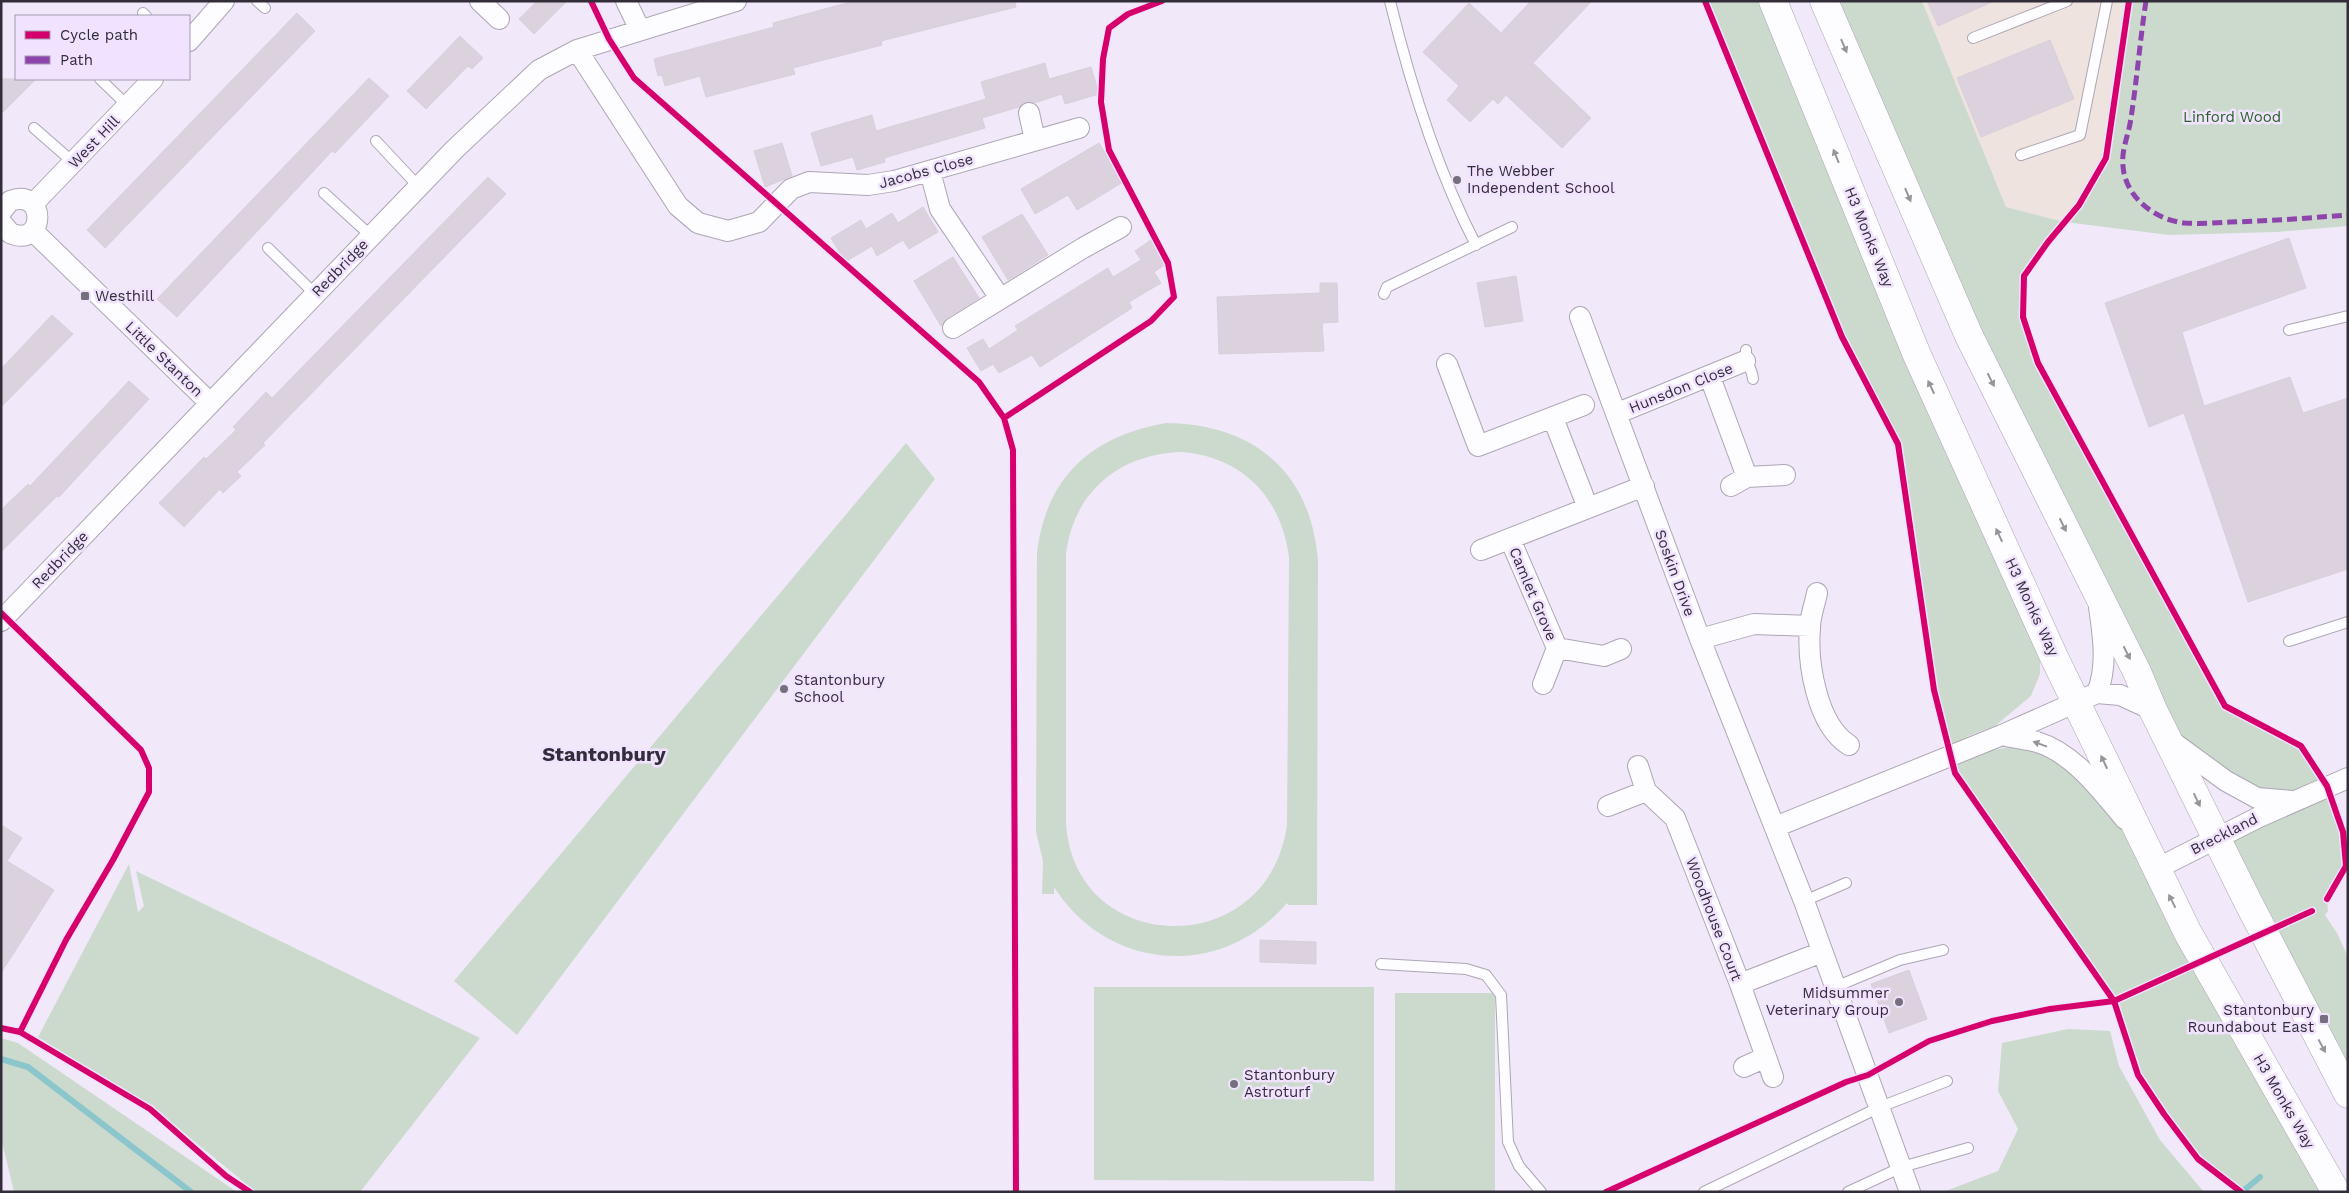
<svg xmlns="http://www.w3.org/2000/svg" width="2349" height="1193" viewBox="0 0 2349 1193" font-family="'Work Sans',sans-serif">
  <style>
    .industrial { fill: #eee3df }
    .green { fill: #ccdacd; fill-rule: evenodd }
    .lines { fill: none; stroke-linecap: round; stroke-linejoin: round }
    .stream { stroke: #8bc6cc; stroke-width: 6 }
    .building { fill: #dcd2dd; stroke: #d9cfda }
    .service-casing { stroke: #ada6b4; stroke-width: 12 }
    .minor-casing { stroke: #ada6b4; stroke-width: 22 }
    .primary-casing { stroke: #ada6b4; stroke-width: 29 }
    .service { stroke: #fdfcfe; stroke-width: 10 }
    .minor { stroke: #fdfcfe; stroke-width: 20 }
    .primary { stroke: #fdfcfe; stroke-width: 28 }
    .quiet { stroke: #8e44ad; stroke-width: 5; stroke-dasharray: 10 5; stroke-linecap: butt }
    .cycleway-casing { stroke: #f1e3ff; stroke-width: 9 }
    .cycleway { stroke: #d6006c; stroke-width: 6 }
    .oneway { fill: #98949c }
    .poi-dot { fill: #766f7c; stroke: #f1e3ff; stroke-width: 2 }
    .labels { text-anchor: middle; dominant-baseline: central; stroke-width: 5; stroke-linejoin: round; paint-order: stroke }
    .park-label { font-size: 15px; fill: #266323; stroke: #f1e3ff }
    .street-label { font-size: 15px; fill: #332d39; stroke: #f1e3ff }
    .poi-label { font-size: 15px; fill: #332d39; stroke: #f1e3ff; text-anchor: start }
    .district-label { font-size: 20px; font-weight: bold; fill: #332d39; stroke: #f1e3ff }
  </style>
  <rect width="100%" height="100%" fill="#f1e9f9"/>
  <!-- industrial -->
  <path class="industrial" d="M1922,1H2129L2106,158L2079,205L2064,222L2006,207Z"/>
  <!-- green -->
  <path class="green" d="M1705,1H1773L2040,649V674L2031,696L1995,726L1968,736L1952,756L2038,743L2139,835L2336,1192H2241L2198,1159L2164,1114L2138,1075L2114,1001L1957,777L1934,690L1898,444L1842,337Z
    M1824,1H1922L2006,207L2064,222L2079,205L2106,158L2129,1H2348V226L2277,232L2169,235L2065,222L2024,276L2023,317L2038,363L2225,706L2301,746L2327,786L2343,832L2346,866L2327,899L2328,911L2325,915L2337,933L2348,957V1094L2216,838L2259,817L2257,798L2167,737Z
    M1166,423C1253,424 1311,471 1318,561L1317,905H1288L1287,903C1222,980 1108,972 1054,887V894H1042L1043,861L1036,832L1037,553C1046,477 1091,436 1166,423ZM1183,452C1244,458 1281,498 1289,557L1287,825C1268,963 1074,957 1066,823V555C1073,491 1121,453 1183,452Z
    M906,443L935,479L517,1035L454,981Z
    M129,864L138,912L144,906L136,871L480,1038L360,1192H256L162,1115L38,1037Z
    M1094,987H1374V1181L1094,1180Z
    M1395,993H1495V1192H1395Z
    M2068,1029L2110,1031L2119,1066L2160,1140L2204,1192H1943L1998,1171L2018,1129L1998,1091L2002,1043Z
    M1,1038L18,1043L237,1192H14L1,1138Z"/>
  <g class="lines">
    <!-- stream -->
    <path class="stream" d="M1,1059L28,1067L191,1192
      M2242,1192L2260,1177"/>
  </g>
  <!-- building -->
  <path class="building" d="M537,1H567L534,34L519,19Z
    M854,1H1015L1016,7L881,41L882,45L793,68L795,74L706,97L700,76L665,86L662,75L658,76L654,59L774,27L773,23Z
    M1531,1H1592L1533,63L1591,118L1562,148L1506,95L1498,104L1493,99L1470,122L1447,100L1459,86L1423,52L1469,3L1501,33Z
    M1927,1H1994L1938,26Z
    M297,13L315,31L105,248L87,230Z
    M460,36L483,58L472,69L468,66L426,109L407,91Z
    M2050,40L2074,99L1981,137L1957,78Z
    M1045,63L1049,79L1091,67L1099,94L1065,104L1062,94L1034,103L1026,102L1019,107L982,118L985,128L884,158L885,162L857,170L853,157L821,166L811,133L872,115L876,131L986,99L981,82Z
    M369,78L389,96L335,153L332,151L307,178L177,317L157,299Z
    M1,79H36L1,114Z
    M782,143L792,176L765,187L754,151Z
    M1099,143L1123,182L1077,210L1068,195L1035,214L1021,189Z
    M488,177L506,194L263,443L265,445L237,472L241,476L223,493L220,489L184,527L159,503L204,457L206,459L236,430L233,427L266,392L272,398Z
    M923,207L938,232L909,249L903,240L877,256L872,246L845,262L831,238L861,220L866,229L892,213L898,223Z
    M1022,214L1048,255L1008,280L982,237Z
    M2289,238L2306,288L2182,332L2204,406L2290,377L2303,413L2348,398V569L2248,602L2184,413L2149,427L2105,303Z
    M1151,240L1166,264L1154,272L1161,283L1129,302L1132,308L1040,367L1032,355L999,373L993,364L981,371L967,348L983,339L989,349L1018,330L1015,326L1108,268L1113,277L1141,260L1135,251Z
    M953,257L979,298L947,318L941,326L914,281Z
    M1516,276L1523,321L1485,327L1477,283Z
    M1320,283H1337L1338,322L1322,323L1324,351L1219,354L1217,297L1320,293Z
    M52,315L73,334L1,407V369Z
    M129,381L149,399L59,497L57,496L1,552V510L28,484L30,486Z
    M1,825L22,838L7,861L54,890L1,973Z
    M1260,940L1316,942V964L1260,962Z
    M1909,970L1927,1019L1889,1033L1871,984Z"/>
  <g class="lines">
    <defs>
      <path id="service" d="M257,1L265,8
        M1390,1C1410,83 1437,170 1476,245
        M143,13L146,16
        M1973,38L2067,1
        M100,79L128,106
        M34,128L74,163
        M376,141L419,187
        M2021,155L2080,135L2107,1
        M324,193L371,236
        M268,248L315,294
        M1384,294L1387,287L1512,227
        M2289,330L2348,316
        M1746,350C1745,364 1752,367 1753,379
        M2289,641L2348,622
        M1804,901L1846,883
        M1381,964L1466,969L1486,975L1501,995L1508,1142L1519,1166L1541,1192
        M1835,987L1900,960L1943,950
        M1704,1192L1880,1107L1947,1081
        M1848,1192L1902,1167L1968,1148"/>
      <path id="minor" d="M480,1L499,19
        M626,1L640,30
        M189,41L224,1
        M577,50L678,206L698,223L728,231L759,222L791,189L809,182L868,185L894,181L1079,128
        M1029,113L1035,140
        M930,171L940,209L1000,298
        M33,204L153,79
        M1,212L10,201C47,187 46,249 10,233L1,222
        M33,231L210,403
        M1580,317L1700,639L1804,901L1910,1192
        M953,328L1083,248L1121,227
        M1447,364L1478,446L1584,405
        M1710,377L1747,477
        M1618,413L1745,361
        M1553,418L1588,508
        M1731,486L1747,477L1785,475
        M1510,539L1557,648
        M1481,550L1644,486
        M1817,593C1815,604 1810,616 1810,628C1807,663 1817,725 1849,745
        M1,621L455,149L539,70L577,50L736,1
        M1700,639L1754,624L1810,626
        M1543,684L1557,648L1604,656L1621,649
        M2097,693C2108,666 2103,635 2099,607
        M2002,735C2014,738 2026,739 2037,742C2074,753 2101,791 2125,819
        M2170,740L2226,781L2257,798L2293,801
        M1638,766L1646,791L1675,818L1740,984L1773,1077
        M1608,806L1646,791
        M1775,827L2002,735L2097,693L2120,695L2153,710
        M2156,869L2259,817L2348,778
        M1740,984L1822,952
        M1744,1067L1766,1057"/>
      <path id="primary" d="M1773,1L1917,355L2054,657L2188,933L2336,1192
        M1824,1L1969,336L2137,672L2153,710L2248,902L2348,1094"/>
    </defs>
    <!-- service casing -->
    <use href="#service" class="service-casing"/>
    <!-- minor casing -->
    <use href="#minor" class="minor-casing"/>
    <!-- primary casing -->
    <use href="#primary" class="primary-casing"/>
    <!-- service -->
    <use href="#service" class="service"/>
    <!-- minor -->
    <use href="#minor" class="minor"/>
    <!-- primary -->
    <use href="#primary" class="primary"/>
    <!-- quiet -->
    <path class="quiet" d="M2146,1C2140,40 2137,79 2131,118C2129,134 2121,150 2123,166C2125,197 2155,220 2185,223C2200,224 2216,223 2230,222C2270,221 2309,218 2348,215"/>
    <defs>
      <path id="cycleway" d="M591,1L609,39L634,78L979,382L1004,418L1013,450L1016,1192
        M1705,1L1842,337L1898,444L1934,690L1955,773L2114,1001L2138,1075L2164,1114L2198,1159L2241,1192
        M2129,1L2106,158L2079,205L2048,242L2024,276L2023,317L2038,363L2225,706L2301,746L2327,786L2343,832L2346,866L2327,899
        M1004,418L1151,321L1174,297L1168,263L1109,150L1101,102L1103,59L1109,28L1128,14L1162,1
        M1,613L141,750L149,768V792L113,860L66,940L20,1032
        M1,1028L20,1032L150,1109L226,1176L250,1192
        M1606,1192L1846,1082L1868,1075L1929,1041L1992,1021L2050,1009L2114,1001L2312,911"/>
    </defs>
    <!-- cycleway casing -->
    <use href="#cycleway" class="cycleway-casing"/>
    <!-- cycleway -->
    <use href="#cycleway" class="cycleway"/>
  </g>
  <!-- one-way arrows -->
  <defs><path id="oneway-solid" d="M-6-.8H1V-3.2L6.5 0L1 3.2V.8H-6Z" transform="scale(1.25)"/></defs>
  <g class="oneway">
    <use href="#oneway-solid" transform="translate(1844 46) rotate(67)"/>
    <use href="#oneway-solid" transform="translate(1836 156) rotate(-112)"/>
    <use href="#oneway-solid" transform="translate(1908 195) rotate(67)"/>
    <use href="#oneway-solid" transform="translate(1991 380) rotate(63)"/>
    <use href="#oneway-solid" transform="translate(1931 387) rotate(-115)"/>
    <use href="#oneway-solid" transform="translate(2063 525) rotate(64)"/>
    <use href="#oneway-solid" transform="translate(1999 535) rotate(-115)"/>
    <use href="#oneway-solid" transform="translate(2127 653) rotate(63)"/>
    <use href="#oneway-solid" transform="translate(2040 744) rotate(-160)"/>
    <use href="#oneway-solid" transform="translate(2104 762) rotate(-115)"/>
    <use href="#oneway-solid" transform="translate(2197 800) rotate(64)"/>
    <use href="#oneway-solid" transform="translate(2172 901) rotate(-117)"/>
    <use href="#oneway-solid" transform="translate(2322 1046) rotate(62)"/>
  </g>
  <!-- markers -->
  <g class="poi-dot">
    <circle cx="1457" cy="180" r="5"/>
    <rect x="80" y="291" width="10" height="10" rx="2.5"/>
    <circle cx="784" cy="689" r="5"/>
    <circle cx="1899" cy="1002" r="5"/>
    <rect x="2319" y="1014" width="10" height="10" rx="2.5"/>
    <circle cx="1234" cy="1084" r="5"/>
  </g>
  <g class="labels">
    <!-- park labels -->
    <g class="park-label">
      <text x="2232" y="117">Linford Wood</text>
    </g>
    <!-- street labels -->
    <g class="street-label">
      <text transform="translate(94 142) rotate(-46)">West Hill</text>
      <text transform="translate(926 171) rotate(-15)">Jacobs Close</text>
      <text transform="translate(1869 237) rotate(68)">H3 Monks Way</text>
      <text transform="translate(340 268) rotate(-46)">Redbridge</text>
      <text transform="translate(164 359) rotate(44)">Little Stanton</text>
      <text transform="translate(1681 388) rotate(-22)">Hunsdon Close</text>
      <text transform="translate(60 560) rotate(-46)">Redbridge</text>
      <text transform="translate(1675 573) rotate(70)">Soskin Drive</text>
      <text transform="translate(1533 594) rotate(67)">Camlet Grove</text>
      <text transform="translate(2032 607) rotate(65)">H3 Monks Way</text>
      <text transform="translate(2224 834) rotate(-27)">Breckland</text>
      <text transform="translate(1714 919) rotate(69)">Woodhouse Court</text>
      <text transform="translate(2284 1101) rotate(60)">H3 Monks Way</text>
    </g>
    <!-- poi labels -->
    <g class="poi-label">
      <text x="1467" y="171">The Webber<tspan x="1467" dy="17">Independent School</tspan></text>
      <text x="95" y="296">Westhill</text>
      <text x="794" y="680">Stantonbury<tspan x="794" dy="17">School</tspan></text>
      <text x="1889" y="993" text-anchor="end">Midsummer<tspan x="1889" dy="17">Veterinary Group</tspan></text>
      <text x="2314" y="1010" text-anchor="end">Stantonbury<tspan x="2314" dy="17">Roundabout East</tspan></text>
      <text x="1244" y="1075">Stantonbury<tspan x="1244" dy="17">Astroturf</tspan></text>
    </g>
    <!-- district labels -->
    <g class="district-label">
      <text x="604" y="754">Stantonbury</text>
    </g>
  </g>
  <!-- border -->
  <rect width="2349" height="1193" fill="none" stroke="#332d39" stroke-width="5"/>
  <!-- legend -->
  <rect x="15" y="15" width="175" height="65" fill="#f1e3ff" stroke="#a59ab0"/>
  <rect x="25" y="31" width="25" height="8" fill="#d6006c" stroke="#a59ab0"/>
  <text x="60" y="40" font-size="15" fill="#332d39">Cycle path</text>
  <rect x="25" y="56" width="25" height="8" fill="#8e44ad" stroke="#a59ab0"/>
  <text x="60" y="65" font-size="15" fill="#332d39">Path</text>
</svg>
